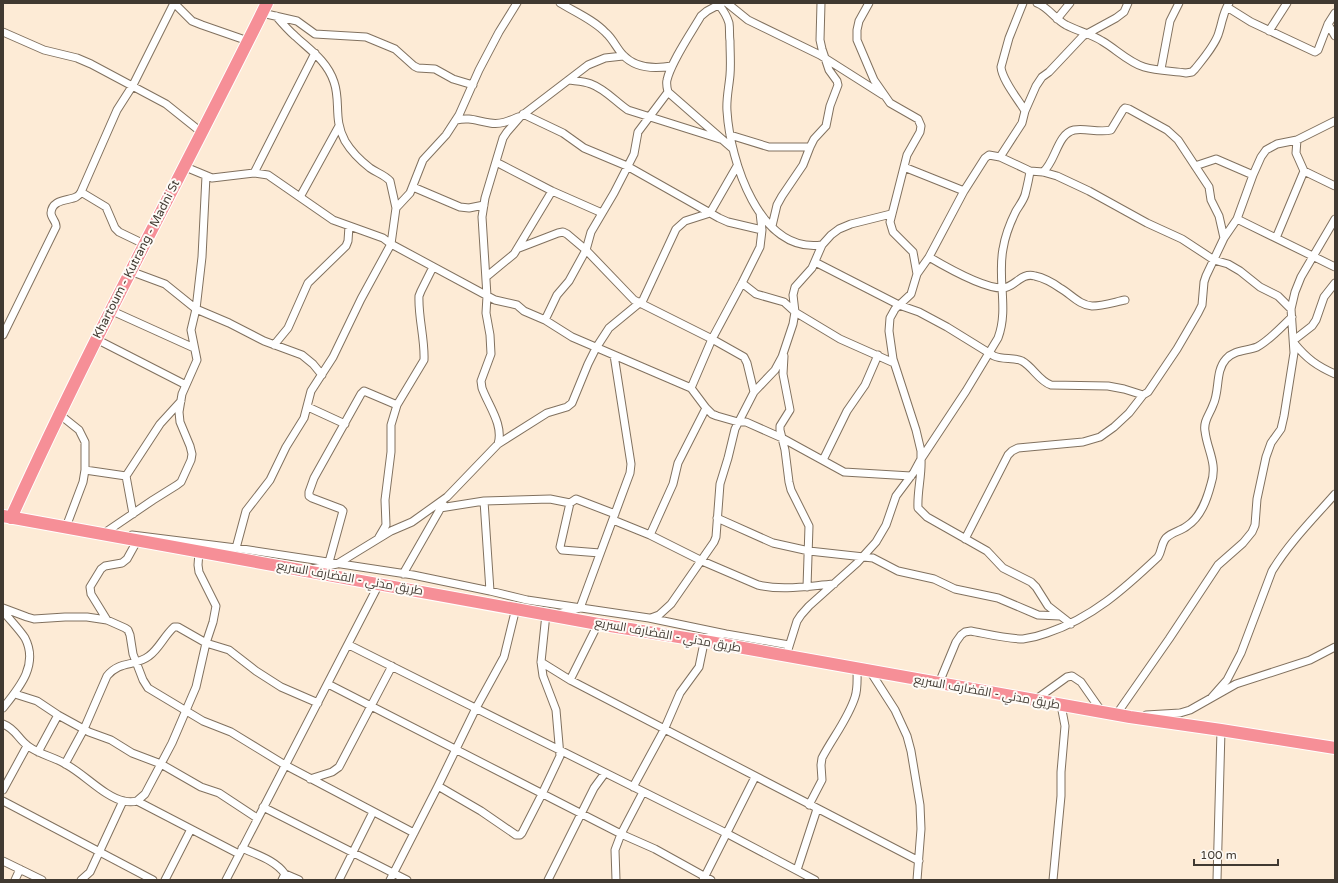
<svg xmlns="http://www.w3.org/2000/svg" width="1338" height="883" viewBox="0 0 1338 883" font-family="'Varela Round',Cairo,sans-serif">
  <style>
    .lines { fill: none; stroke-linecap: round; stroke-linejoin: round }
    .street-casing { stroke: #81715f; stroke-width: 9 }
    .highway-casing { stroke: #fff; stroke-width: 14 }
    .street { stroke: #fff; stroke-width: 7 }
    .highway { stroke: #f68f97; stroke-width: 12 }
    .labels { text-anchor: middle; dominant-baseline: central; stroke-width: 4; stroke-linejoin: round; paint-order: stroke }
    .street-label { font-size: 12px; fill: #403931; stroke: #fefbf7 }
  </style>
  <rect width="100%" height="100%" fill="#fdebd6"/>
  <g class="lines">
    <defs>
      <path id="street" d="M174,3L192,21L202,25L248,41
        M560,3C575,12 594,20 606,33C613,39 617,49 623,55C636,69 655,69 672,66
        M722,3L707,11L701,16C691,33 671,62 667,80C666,84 667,88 668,92L732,148
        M727,3L748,20L820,55L883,95
        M869,3L859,21L857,30V40L874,80L890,103L918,119L921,126L920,132L907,155L890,222L893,232L913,252L917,274
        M1023,3L1009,38L1001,67C1002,80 1018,99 1025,111
        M1037,3C1048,7 1055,19 1066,25C1078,31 1091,34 1102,41C1116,49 1128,62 1144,67C1157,71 1173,71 1186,73L1192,72L1195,69C1203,59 1216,44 1219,32C1223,20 1222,15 1229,3
        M719,5C723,10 727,16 729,23C730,29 729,35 730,41C730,52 731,64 730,75C729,87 726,99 727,111C730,160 759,254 822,245
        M1227,7L1251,22L1315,52L1318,50L1328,24L1335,13
        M262,13L297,21L315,34L366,37L395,49L414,66L418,68L435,69L453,79L473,85
        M276,16C282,23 288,30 295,36C310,50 327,61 334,82C341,102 333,119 345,141C351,151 361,161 370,168C377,173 385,175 390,181L396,208
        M1057,19L1070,3
        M1328,24L1335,36
        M1269,31L1287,3
        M3,32L44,50L77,58L91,64L166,104L201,132
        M1161,69L1170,21L1179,3
        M569,80C576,81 584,81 591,84C605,89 616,102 628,110L720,139
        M523,114L563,133L584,148L627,166L719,218L728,222L762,230
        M456,120C471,117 476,121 490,123C500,125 509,121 518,117
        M730,135L769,147H810
        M1297,140L1296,153L1304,171L1335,186
        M1000,157L1022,123L1025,111L1036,86L1042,77L1049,72L1083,36L1116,18L1124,12L1128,3
        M496,162L552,191L602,213
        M183,166L212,178L254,173L268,175L333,220L383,238L391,244L495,300L517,305L524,311L545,320L572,337L691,388L706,408L712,414L717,416L738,422H746L782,438L844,472L911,476
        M1195,166L1216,159L1253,175
        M904,167L964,191
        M1030,171C1029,179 1027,187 1025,195C1023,201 1019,206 1016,211C1010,223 1005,236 1003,249C997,279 1009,309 998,338L966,391L921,459C922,475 917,492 918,508L927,517L987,551L1003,568L1031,582L1036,587L1048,606L1071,624
        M1043,172C1056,161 1057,134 1074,130C1086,128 1099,133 1111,130L1123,110L1125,108L1129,109L1167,130L1178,140L1209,187L1211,200L1219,216L1224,238
        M254,173L315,53
        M413,187L460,207L469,208L484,205
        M81,192L106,207L115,228L119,232L144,244
        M300,197L339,126
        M1237,219L1335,267
        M772,226L777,205L782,196L803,165L810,147L814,139L826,126L830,106L838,85L837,81L829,70L822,49L820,40L821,3
        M1276,238L1304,171
        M519,248L558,233L563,232L567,234L586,250L634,300L712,339L744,357L747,363L754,392
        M929,257C946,267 983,288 1002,288C1015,288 1020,272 1035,276C1044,278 1053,283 1060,288C1071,294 1079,305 1092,306C1102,306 1115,302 1125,300
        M815,262L899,305L919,312L947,327L994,356C1003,360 1014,357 1022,361C1033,367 1039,381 1051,385L1108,386L1124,389L1143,395L1148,392L1177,349L1198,313L1202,305L1204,282L1206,276L1224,238L1237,219L1253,175L1261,157L1266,150L1277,144L1297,140L1335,121
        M130,271L165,284L196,309L229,323L264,341L302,355L313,364L322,375
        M486,277L514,254L552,191
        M742,283L756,294L784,302L795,312L840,339L894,363
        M110,310L194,348
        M545,320L557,295L569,281L586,250L591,232L614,193L634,154L638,132L668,92
        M3,335L56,227C57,222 51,218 51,213C52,199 68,201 76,197C78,196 80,194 81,192L117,110L133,85L174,3
        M96,339L186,385
        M1294,340L1312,326L1316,320L1324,297L1335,283
        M1294,343C1307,359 1317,366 1335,374
        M274,345L288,328L308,283L346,246L348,241L349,226
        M784,356L783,374L790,410L780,426V430L785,450L789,482L791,490L809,526L807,587
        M691,388L712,339L742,283L760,247L762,230L760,213
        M308,407L345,424
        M59,414L79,430L85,442V470L83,482L66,527
        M498,444C504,425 488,405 482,388L481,381L491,354L490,335L486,313L487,296L482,217L485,198L503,138L507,132L520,117L588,65L605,58L623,56
        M823,460L847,411L865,385L878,355
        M85,470L126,476
        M484,501L490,591
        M570,503L560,547L562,550L600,553
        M440,508L484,501L550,499L570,503L576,499L615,514
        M133,514L126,476L160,424L181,401
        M717,518L773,543L809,551L873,558L898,571L934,579L955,589L998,598L1038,615L1060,616
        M613,520L650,535L702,561L758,585C783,591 808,586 834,584
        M103,534L153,500L177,485L181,482L191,460L192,454L190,446L180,422L179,412L182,394L197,360L191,330L196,309L202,257L206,176
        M132,535L236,548L413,575L490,591L527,600L649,618L726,634L789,645
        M650,535L673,484L678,463L706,408
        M379,537L386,525L385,500L391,452V425L397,405L424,360C425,339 418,317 419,296L421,291L433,267
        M965,539L1008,455L1012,451L1018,448L1083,442L1100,437L1114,427L1129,413L1143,395
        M236,548L246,511L270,480L286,447L304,418L311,391L333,357L361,299L391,244L396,208L410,193L423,160L446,135L459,115L479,70L499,32L517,3
        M329,562L343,511L341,509L312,498L309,496V492L314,478L361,394L364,391L397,405
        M312,569L337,564L391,531L412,522L447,497L498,444L547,413L567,407L572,403L588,364L596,348L609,328L643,300L676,229L685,221L710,213L737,166
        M403,574L443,504
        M3,608L27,617L34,619L65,617H87L107,620L125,628L128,630L130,635L133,654L143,680L148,688L203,721L231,732L285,765L414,833
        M3,611C10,620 19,629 25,638C39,665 19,688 3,708
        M558,614L580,608L630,473L631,464L614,355
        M651,618L659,615L671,604L714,542L716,537L720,484L728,458L735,429L754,392L775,370L782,357L793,324L795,312L793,295L795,287L812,268L822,245L831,235L839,229L851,224L891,214
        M107,620L91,594L90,587L101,569L105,566L122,563L127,559L137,541
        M349,645L726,833L815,880
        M786,656L797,621L801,615L809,606L857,563L876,542L886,525L896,496L914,472L921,459V451L916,430L893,359L889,331L890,318L895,309L911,294L917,274L929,257L964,191L985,158L989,155L1000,157L1030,171L1043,172L1057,176L1089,191L1147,223L1182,239L1214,260L1228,264L1240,271L1260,287L1278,296L1291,309
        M541,662L570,680L919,861
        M870,671L895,710L907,736L911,751L920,805L921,829L917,880
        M570,680L598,624
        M939,683L956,642L961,635L965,632L971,631C987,634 1007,639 1023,639C1031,638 1039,636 1047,633C1092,618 1124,589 1158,557C1162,551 1161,544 1166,538C1172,532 1181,531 1187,526C1201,517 1207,499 1211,484C1218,463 1207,450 1205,431C1203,421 1210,414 1213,405C1220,391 1215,371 1226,359C1234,350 1247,351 1257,347C1270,340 1281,327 1292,317
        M328,684L621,834L655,849L711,880
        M15,694L37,701L58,715L89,732L111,740L132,753L161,764L201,787L219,793L257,818
        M1212,697L1227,680L1241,653L1272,571C1289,543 1313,519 1335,494
        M1035,700L1067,677L1072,676L1081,682L1102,712
        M1116,715L1169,639L1218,565L1243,543L1252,532L1255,525L1257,499L1266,457L1271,443L1281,429L1284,416L1294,353L1291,309L1295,292L1301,277L1335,219
        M1146,715L1180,713L1190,710L1236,684L1310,660L1335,647
        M3,724C16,729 18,739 28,746C40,755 55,757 67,765C84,774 106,798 124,801C128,802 133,802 137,801L239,854
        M38,752L58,715
        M65,764L84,729L107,676C120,660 135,667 149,656C159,649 164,636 174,627H178L206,643L229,650L256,671L281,687L318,703
        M310,779L332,772L339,767L392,666
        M438,786L481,811L516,835H520L522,833L542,794L560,756L556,710L543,676L541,662L546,614
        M633,787L664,730L680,693L699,667L705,638L710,636L721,635
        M3,790L27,746
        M3,801L153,880
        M137,801L145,794L172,743L196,687L206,643L213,622L216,606L199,572L198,565L199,552
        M809,805L822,780L821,765L822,758C833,737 848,719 855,697C858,688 857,678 857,669
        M263,807L407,880
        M242,848C257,855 275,860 285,874L282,880
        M3,861L42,880
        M797,870L817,809
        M285,874L299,880
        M15,880L20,869
        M81,880L90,872L123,801
        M165,880L191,829
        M226,880L379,584
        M339,880L373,812
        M390,880L438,786L476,708L504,657L516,608
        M548,880L594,788L605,773
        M616,880L615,850L621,834L643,792
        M703,880L755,777
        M1053,880L1061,796V772L1065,726L1061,705
        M1217,880L1221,730"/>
      <path id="highway" d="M3,516L598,624L704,641L1130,717L1221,730L1335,748
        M11,518C90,343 182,175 267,3"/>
    </defs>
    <!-- street casing -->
    <use href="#street" class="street-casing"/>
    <!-- highway casing -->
    <use href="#highway" class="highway-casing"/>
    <!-- street -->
    <use href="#street" class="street"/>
    <!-- highway -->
    <use href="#highway" class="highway"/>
  </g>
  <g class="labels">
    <!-- street labels -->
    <g class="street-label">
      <text transform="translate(136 259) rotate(-63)">Khartoum - Kutrang - Madni St</text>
      <text transform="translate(350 578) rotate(10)">طريق مدني - القضارف السريع</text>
      <text transform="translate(668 635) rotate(10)">طريق مدني - القضارف السريع</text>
      <text transform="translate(987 692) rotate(10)">طريق مدني - القضارف السريع</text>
    </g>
  </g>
  <!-- border -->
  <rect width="1338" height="883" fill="none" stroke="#403931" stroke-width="8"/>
  <!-- scale -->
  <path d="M1194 859v6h84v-6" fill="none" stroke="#403931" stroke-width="2"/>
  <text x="1200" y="859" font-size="12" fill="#403931" stroke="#fefbf7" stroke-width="3" paint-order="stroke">100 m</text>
</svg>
